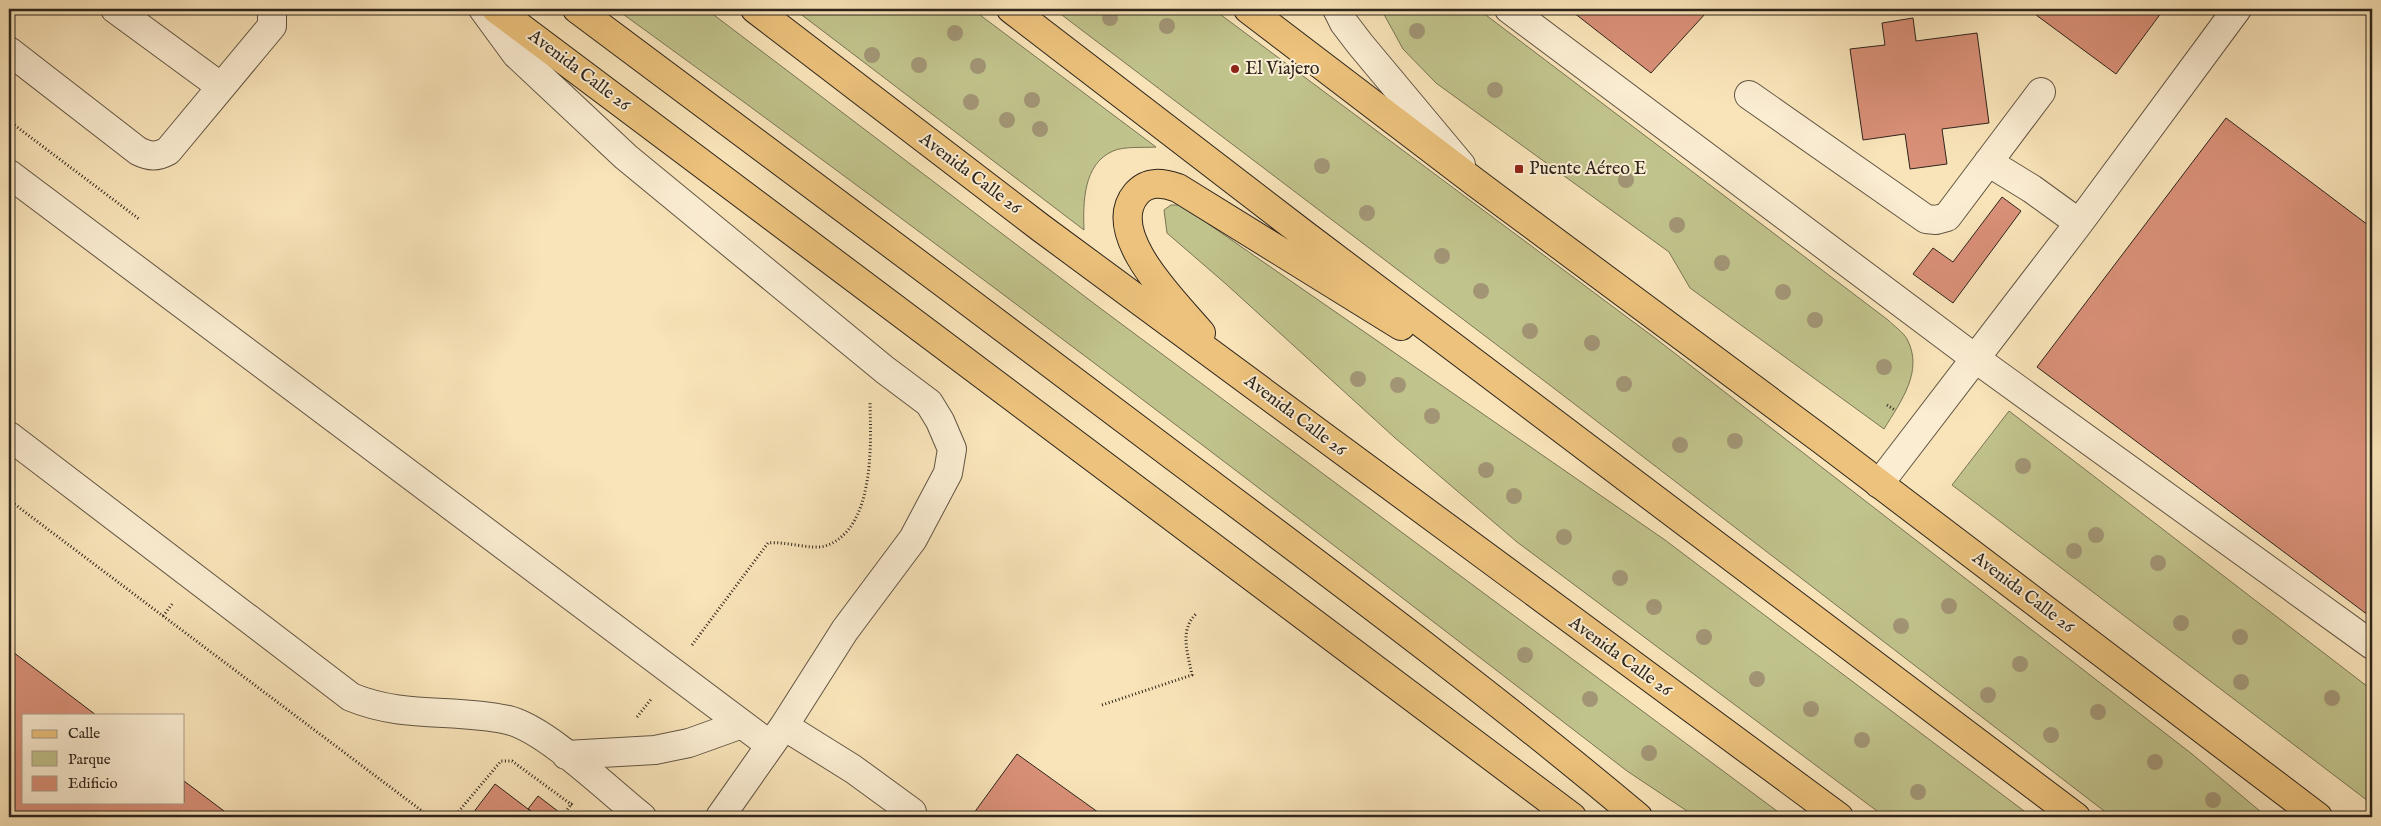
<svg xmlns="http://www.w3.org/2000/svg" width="2381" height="826" viewBox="0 0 2381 826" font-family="'IM FELL English',serif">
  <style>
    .green { fill: #c1c38c; stroke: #787454 }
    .building { fill: #d99078; stroke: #2e251c }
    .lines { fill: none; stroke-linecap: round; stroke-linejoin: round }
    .minor-casing { stroke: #615543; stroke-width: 30 }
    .major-casing { stroke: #2e251c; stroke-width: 30 }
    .path { stroke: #2e251c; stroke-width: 3; stroke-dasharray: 1 2.5; stroke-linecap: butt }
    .minor { stroke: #fbedd2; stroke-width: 28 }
    .major { stroke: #ecc27c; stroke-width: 28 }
    .tree { fill: #a29575 }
    .poi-dot { fill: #8f2418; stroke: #fbedd2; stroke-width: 2 }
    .labels { text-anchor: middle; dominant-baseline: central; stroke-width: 4; stroke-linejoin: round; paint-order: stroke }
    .poi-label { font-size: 18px; fill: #2e251c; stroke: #fbedd2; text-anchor: start }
    .street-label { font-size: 18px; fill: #2e251c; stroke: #fbedd2 }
  </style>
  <rect width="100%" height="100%" fill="#f9e4b9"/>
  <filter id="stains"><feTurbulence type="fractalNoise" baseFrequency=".004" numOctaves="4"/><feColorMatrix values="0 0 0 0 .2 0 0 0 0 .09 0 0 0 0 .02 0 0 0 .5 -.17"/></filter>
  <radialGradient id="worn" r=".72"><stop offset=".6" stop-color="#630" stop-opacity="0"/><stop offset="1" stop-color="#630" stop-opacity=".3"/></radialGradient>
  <!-- green -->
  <path class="green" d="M616,9H706L1100,308L1785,817H1696L1627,771C1293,513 958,256 616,9Z
    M794,9H972L1156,147C1144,148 1124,146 1113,151C1083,164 1083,203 1084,230Z
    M1054,9H1213L1655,338L2192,754L2267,817H2112L1551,386Z
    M1381,9H1478L1888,320C1894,326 1903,332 1907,339C1924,371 1901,401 1884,429L1690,288L1669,252L1436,83L1403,49Z
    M1171,205H1181L1665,540L2032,817H1885L1517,542L1394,437L1226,284L1167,233L1164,210Z
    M2009,411L2372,690V804L1952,485Z"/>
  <!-- building -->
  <path class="building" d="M1569,9H1698L1705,14L1651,73Z
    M2028,9H2164L2116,74Z
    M1913,18L1916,41L1977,33L1989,123L1942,129L1947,164L1910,169L1905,134L1863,140L1850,49L1885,45L1882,23Z
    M2226,118L2372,228V618L2037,367Z
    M2002,197L2021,211L1953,303L1913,274L1933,248L1953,262Z
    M9,649L96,715H24V802H184V781L232,817H9Z
    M1017,754L1102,815L1100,817H971Z
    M495,784L528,809L539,817H470Z
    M538,796L563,815L566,817H539L528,809Z"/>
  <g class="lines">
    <defs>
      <path id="minor" d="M115,9L220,86
        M483,9L516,54L626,157L885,370L929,403L940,421L952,449L948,473L913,539L845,630L784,726L720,817
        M1337,9L1344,23L1360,44L1461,165
        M1509,9L1976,359L2372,645
        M9,51L138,151C150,157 157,157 168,151L272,26V9
        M1749,95L1926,219L1936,220L1947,217L2041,92
        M1988,162L2032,189L2079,223
        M9,174L770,745
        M9,436L351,697C404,719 454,708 508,720C546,729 609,791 642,817
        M1879,484L2079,223L2237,9
        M784,726L853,769L912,812
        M566,755L655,750L689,743L742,724"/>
      <path id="major" d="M496,9L1572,817
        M577,9C776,156 974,306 1172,455C1329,573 1488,691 1638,817
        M755,9L1041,228L1839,817
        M1011,9L1305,235L2076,817
        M1248,9L1476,183L1822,440L2318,817
        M1201,333C1176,303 1103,234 1136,194C1148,180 1163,183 1178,188L1401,326"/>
    </defs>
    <!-- minor casing -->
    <use href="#minor" class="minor-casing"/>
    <!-- major casing -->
    <use href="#major" class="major-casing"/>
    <!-- path -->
    <path class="path" d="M9,121L139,219
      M1887,405L1895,410
      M9,500L430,817
      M163,616L173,603
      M692,645L768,543C785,541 811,550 825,546C875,530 871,444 870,402
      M1102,705L1192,675C1188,654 1179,630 1196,614
      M637,717L652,698
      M563,815L573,802
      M454,817L501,761H512L572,805"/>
    <!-- minor -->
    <use href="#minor" class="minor"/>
    <!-- major -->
    <use href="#major" class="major"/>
  </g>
  <!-- trees -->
  <g class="tree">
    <circle cx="1110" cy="18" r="8"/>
    <circle cx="1167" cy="26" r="8"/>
    <circle cx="1417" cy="31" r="8"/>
    <circle cx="955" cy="33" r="8"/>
    <circle cx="872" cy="55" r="8"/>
    <circle cx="919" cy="65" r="8"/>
    <circle cx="978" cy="66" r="8"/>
    <circle cx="1495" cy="90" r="8"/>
    <circle cx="1032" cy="100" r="8"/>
    <circle cx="971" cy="102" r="8"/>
    <circle cx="1007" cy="120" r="8"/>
    <circle cx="1040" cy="129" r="8"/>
    <circle cx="1322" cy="166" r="8"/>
    <circle cx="1626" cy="180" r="8"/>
    <circle cx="1367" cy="213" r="8"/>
    <circle cx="1677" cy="225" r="8"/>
    <circle cx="1442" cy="256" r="8"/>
    <circle cx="1722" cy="263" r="8"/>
    <circle cx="1481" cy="291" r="8"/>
    <circle cx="1783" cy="292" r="8"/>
    <circle cx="1815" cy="320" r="8"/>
    <circle cx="1530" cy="331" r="8"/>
    <circle cx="1592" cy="343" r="8"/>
    <circle cx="1884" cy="367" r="8"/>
    <circle cx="1358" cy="379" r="8"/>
    <circle cx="1624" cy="384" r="8"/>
    <circle cx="1398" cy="385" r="8"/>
    <circle cx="1432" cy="416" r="8"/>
    <circle cx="1735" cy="441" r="8"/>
    <circle cx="1680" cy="445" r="8"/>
    <circle cx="2023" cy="466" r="8"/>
    <circle cx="1486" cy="470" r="8"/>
    <circle cx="1514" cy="496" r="8"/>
    <circle cx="2096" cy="535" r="8"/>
    <circle cx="1564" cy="537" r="8"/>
    <circle cx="2074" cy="551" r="8"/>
    <circle cx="2158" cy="563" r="8"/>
    <circle cx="1620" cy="578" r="8"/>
    <circle cx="1949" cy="606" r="8"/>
    <circle cx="1654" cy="607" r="8"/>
    <circle cx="2181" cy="623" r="8"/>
    <circle cx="1901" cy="626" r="8"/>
    <circle cx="1704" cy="637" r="8"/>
    <circle cx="2240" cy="637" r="8"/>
    <circle cx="1525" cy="655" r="8"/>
    <circle cx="2020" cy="664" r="8"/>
    <circle cx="1757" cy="679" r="8"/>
    <circle cx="2241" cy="682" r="8"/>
    <circle cx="1988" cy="695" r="8"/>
    <circle cx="2332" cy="698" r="8"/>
    <circle cx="1590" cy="699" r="8"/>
    <circle cx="1811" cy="709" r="8"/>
    <circle cx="2098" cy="712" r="8"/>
    <circle cx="2051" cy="735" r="8"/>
    <circle cx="1862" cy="740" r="8"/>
    <circle cx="1649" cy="753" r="8"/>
    <circle cx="2155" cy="762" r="8"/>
    <circle cx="1918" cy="792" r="8"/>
    <circle cx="2213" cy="800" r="8"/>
  </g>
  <!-- markers -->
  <g class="poi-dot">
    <circle cx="1235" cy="69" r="5"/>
    <rect x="1514" y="164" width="10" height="10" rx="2.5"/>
  </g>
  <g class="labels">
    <!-- poi labels -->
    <g class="poi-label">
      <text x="1245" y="69">El Viajero</text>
      <text x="1529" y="169">Puente Aéreo E</text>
    </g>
    <!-- street labels -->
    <g class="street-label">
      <text transform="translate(579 71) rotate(37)">Avenida Calle 26</text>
      <text transform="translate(970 174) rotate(37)">Avenida Calle 26</text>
      <text transform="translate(1295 416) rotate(37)">Avenida Calle 26</text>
      <text transform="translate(2023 593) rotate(37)">Avenida Calle 26</text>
      <text transform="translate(1620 657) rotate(36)">Avenida Calle 26</text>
    </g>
  </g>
  <!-- margin -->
  <rect width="2381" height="826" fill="none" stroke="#f9e4b9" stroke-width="30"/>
  <rect x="10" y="10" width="2361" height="806" fill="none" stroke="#2e251c" stroke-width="2.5"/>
  <rect x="15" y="15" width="2351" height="796" fill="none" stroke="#2e251c"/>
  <!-- legend -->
  <rect x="22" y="714" width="162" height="90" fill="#fbedd2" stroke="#a99d89"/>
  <rect x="32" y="730" width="25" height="8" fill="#ecc27c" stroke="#a99d89"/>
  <text x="68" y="738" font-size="15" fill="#2e251c">Calle</text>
  <rect x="32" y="751" width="25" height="15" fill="#c1c38c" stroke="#a99d89"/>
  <text x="68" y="764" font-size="15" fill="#2e251c">Parque</text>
  <rect x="32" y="776" width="25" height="15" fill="#d99078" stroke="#a99d89"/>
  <text x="68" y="788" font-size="15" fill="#2e251c">Edificio</text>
  <rect width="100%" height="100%" filter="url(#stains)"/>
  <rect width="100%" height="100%" fill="url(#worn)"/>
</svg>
